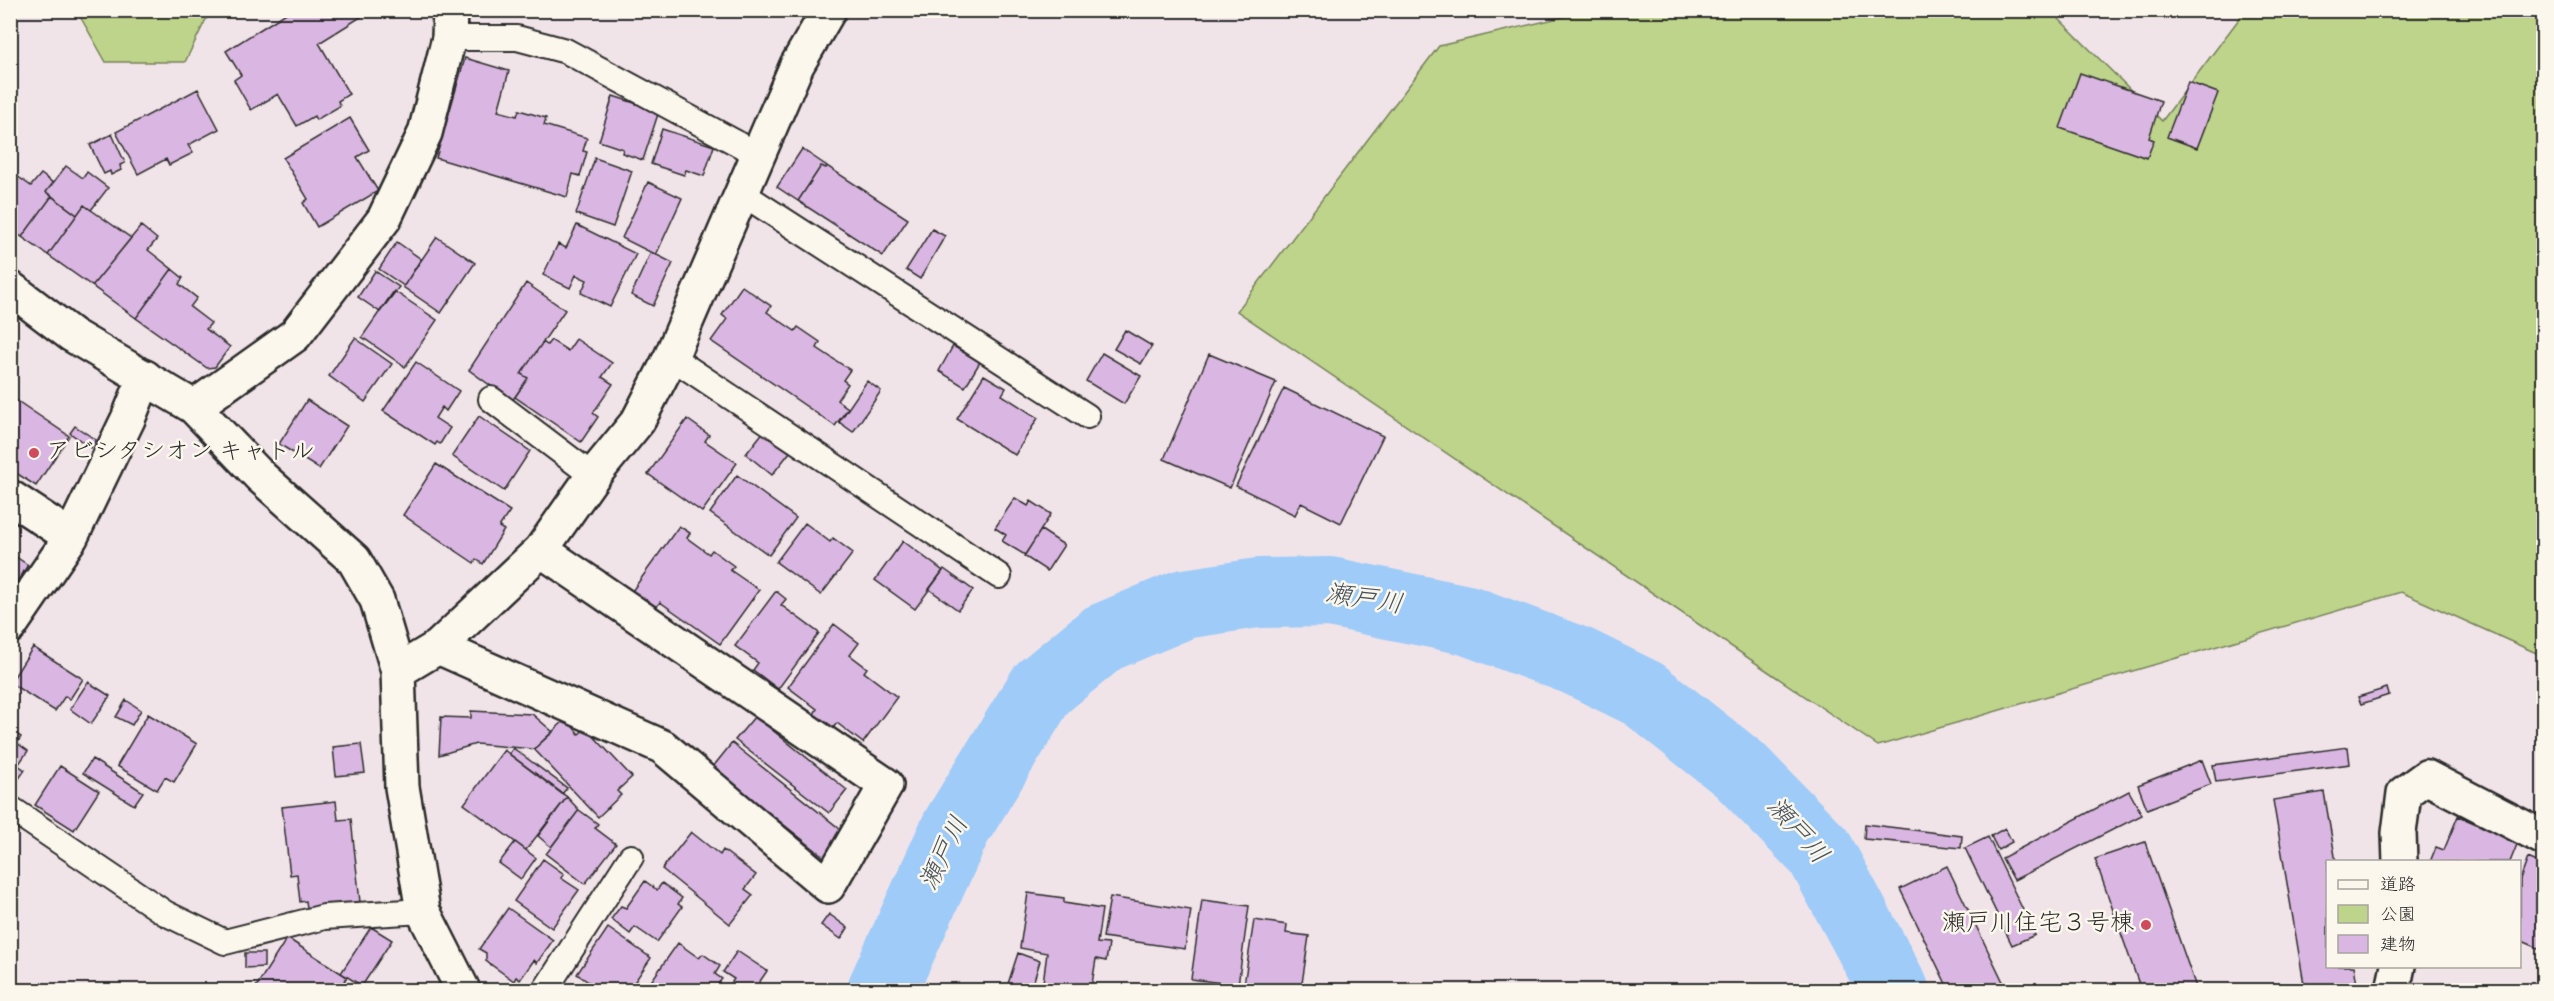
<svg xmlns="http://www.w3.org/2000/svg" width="2554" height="1001" viewBox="0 0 2554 1001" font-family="Dekko,'Klee One',sans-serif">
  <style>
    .green { fill: #bed48a; stroke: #74805a; stroke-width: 1.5 }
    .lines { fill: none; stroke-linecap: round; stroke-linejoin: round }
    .river { stroke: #9ecbf8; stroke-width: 70 }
    .building { fill: #dab7e2; stroke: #2b2b2b; stroke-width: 1.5 }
    .lane-casing { stroke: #2b2b2b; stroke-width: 28 }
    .street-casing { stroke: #2b2b2b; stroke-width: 38 }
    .secondary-casing { stroke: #2b2b2b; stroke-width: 38 }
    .lane { stroke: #fbf7ec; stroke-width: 24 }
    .street { stroke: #fbf7ec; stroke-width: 33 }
    .secondary { stroke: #fbf7ec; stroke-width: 33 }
    .poi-dot { fill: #d1495b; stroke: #fbf7ec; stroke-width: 2 }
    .labels { text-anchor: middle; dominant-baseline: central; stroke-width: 5; stroke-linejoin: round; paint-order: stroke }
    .poi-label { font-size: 24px; fill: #2b2b2b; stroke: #fbf7ec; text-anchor: start }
    .water-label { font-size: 26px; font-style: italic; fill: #48535e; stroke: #fbf7ec }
  </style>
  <rect width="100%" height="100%" fill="#f1e4e9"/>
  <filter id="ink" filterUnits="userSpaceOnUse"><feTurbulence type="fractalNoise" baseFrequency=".0167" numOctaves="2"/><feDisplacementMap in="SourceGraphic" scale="12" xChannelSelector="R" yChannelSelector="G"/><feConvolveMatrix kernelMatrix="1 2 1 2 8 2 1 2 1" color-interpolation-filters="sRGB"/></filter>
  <g filter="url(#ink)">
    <!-- green -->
    <path class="green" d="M77,11H210L185,62H106Z
      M1589,11H2051L2162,121L2245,11H2543V656L2401,592L1878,746L1237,311L1439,46Z"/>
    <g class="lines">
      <!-- river -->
      <path class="river" d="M882,990L956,828L1042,688L1103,638L1184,604L1258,593L1330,592L1467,620L1577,661L1644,694L1739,769L1820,852L1894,990"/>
    </g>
    <!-- building -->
    <path class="building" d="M291,10H372L319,43L349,94L338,101L340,106L316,120L314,116L297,126L278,94L251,110L234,80L241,75L226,51Z
      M2333,10H2356V16H2333Z
      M465,58L509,71L498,111L517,116L519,110L546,118L544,125L587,138L583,151L587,152L580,176L573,174L567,197L436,158Z
      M2080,73L2161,101L2149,138L2154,140L2147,158L2060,128Z
      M2188,82L2218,93L2197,148L2167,137Z
      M198,89L219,129L188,145L193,153L169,165L166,159L138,174L116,132Z
      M613,96L659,111L643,160L622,153L623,149L599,141Z
      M350,118L369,150L357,157L378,191L317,227L303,203L308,199L283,158Z
      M662,129L714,146L704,176L686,170L684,175L651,164Z
      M112,134L125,163L120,165L121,170L111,175L110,171L104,174L90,145Z
      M802,149L827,166L826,168L821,166L798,201L777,187Z
      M595,158L632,171L613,227L576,214Z
      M66,166L83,178L87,172L108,188L91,210L84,205L77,215L46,192Z
      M821,166L826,168L827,166L908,219L883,256L798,201Z
      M10,171L31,186L41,174L53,183L46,192L52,196L22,237L10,229Z
      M648,182L682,198L656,255L622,238Z
      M52,196L77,215L48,255L22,237Z
      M84,205L131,238L92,286L48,255Z
      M577,225L636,254L610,307L581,293L587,280L576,275L570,288L543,275L558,244L566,248Z
      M141,226L157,239L148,250L172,269L136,318L92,286Z
      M932,229L945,236L920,279L906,270Z
      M437,237L475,263L441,313L403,287Z
      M397,242L421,259L404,286L379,269Z
      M651,252L673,263L653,306L631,295Z
      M172,269L183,278L179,284L197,298L190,307L211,323L206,329L230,347L215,367L207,368L136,318Z
      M375,271L399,287L380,312L358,297Z
      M526,283L565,310L521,374L528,378L512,401L469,370Z
      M742,286L771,306L767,312L795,331L798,327L820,342L817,348L850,370L843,380L848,384L837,400L848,408L835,426L711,341L727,319L722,315Z
      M394,291L437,320L405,367L362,337Z
      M1125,330L1152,346L1141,364L1114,349Z
      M355,338L392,364L365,402L329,376Z
      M576,339L612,363L602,377L613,384L593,413L598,417L581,442L515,397L528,378L521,374L543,342L547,345L551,340L568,351Z
      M953,346L980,362L965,387L939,371Z
      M1102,353L1141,376L1124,404L1086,381Z
      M1209,354L1276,382L1230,488L1164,459Z
      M416,362L459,391L446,411L442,407L435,418L450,428L440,444L437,442L435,445L383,411Z
      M984,375L1006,388L1002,395L1038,418L1015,455L957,419Z
      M867,381L881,391L853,432L839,422Z
      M1284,388L1383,436L1341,523L1301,503L1295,515L1236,486Z
      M10,396L69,436L36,486L10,469Z
      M307,400L347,426L319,469L279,444Z
      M479,416L530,451L504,491L452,456Z
      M687,419L709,435L705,441L737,463L702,512L648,474Z
      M75,426L96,440L91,448L70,433Z
      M764,431L790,452L772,475L746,454Z
      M436,464L510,511L499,527L504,530L483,564L476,559L474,563L403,515Z
      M737,475L796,518L769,555L710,513Z
      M1015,498L1028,506L1031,501L1051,514L1025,555L1002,541L1006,535L995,528Z
      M805,523L830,542L833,538L853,553L821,595L776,562Z
      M679,526L690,533L687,538L709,554L712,550L734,566L730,570L759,590L720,644L660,602L656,608L632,591Z
      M1041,530L1064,545L1047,571L1024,556Z
      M903,541L943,571L915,609L875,580Z
      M10,553L28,565L10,592Z
      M944,569L973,590L958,610L929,589Z
      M776,591L786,599L781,605L819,633L778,689L753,670L758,663L735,646Z
      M834,624L859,643L850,655L867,668L864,672L897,697L863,743L837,723L833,728L814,714L817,709L788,687Z
      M33,647L83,679L70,699L65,696L55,711L10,683Z
      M88,682L110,696L91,724L70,709Z
      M2387,688L2389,695L2361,704L2358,697Z
      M126,700L141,710L132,725L116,717Z
      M471,711L532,714L553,732L534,749L476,744L439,755L441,717L471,718Z
      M148,714L197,744L174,782L165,777L157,790L117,766Z
      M755,716L847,790L829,813L735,740Z
      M566,719L579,734L586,728L632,777L617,791L621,795L598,817L534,749Z
      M10,730L21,737L17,743L28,751L18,765L25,770L13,787L10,786Z
      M732,743L850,837L832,863L712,768Z
      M361,744L365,773L336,776L333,747Z
      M2348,747L2350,764L2216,782L2213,765Z
      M513,748L567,788L562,794L509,754Z
      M504,750L567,797L526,850L464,804Z
      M92,759L143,792L134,805L83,773Z
      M2202,760L2211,784L2147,809L2138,785Z
      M60,766L99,791L74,830L35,805Z
      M2129,791L2142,815L2014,880L2002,858Z
      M2324,792L2336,862H2328V966H2354L2358,990H2305L2273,800Z
      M567,797L579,810L551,847L538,836Z
      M336,801L338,820L351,819L360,902L307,908L306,901L300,902L297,874L290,875L282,807Z
      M579,810L598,824L595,828L616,844L585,884L546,854Z
      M2458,816L2518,842L2510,862H2430L2436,847L2444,850Z
      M1865,824L1962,836L1961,848L1864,839Z
      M2005,828L2012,842L1998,850L1991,836Z
      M691,832L720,855L723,850L756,875L745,889L753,895L730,924L662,869Z
      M1988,837L2035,935L2012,945L1965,848Z
      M515,842L536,858L521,879L499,863Z
      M2145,842L2197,990H2141L2095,859Z
      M2540,856L2544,858L2543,950L2520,940V880L2528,858L2537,862Z
      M543,859L564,874L561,878L579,890L552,928L514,901Z
      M1947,866L2007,990H1949L1900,889Z
      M645,881L657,890L662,883L682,898L678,904L682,907L657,942L635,927L630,934L611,919L621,906L626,908Z
      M1028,893L1064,898V903L1102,909L1097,943L1109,944L1106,961L1096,959L1091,990H1042L1047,953L1020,948Z
      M1110,897L1191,910L1185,949L1103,937Z
      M1202,900L1249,906L1238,985L1191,979Z
      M508,908L553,940L537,963L534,960L520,980L516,977L514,981L486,961V953L479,949Z
      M829,914L848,928L841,939L821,925Z
      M1254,920L1287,925L1286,933L1309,936L1301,990H1282L1244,985Z
      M371,927L392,940L362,986L341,973Z
      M608,928L651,958L629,990H600L577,974Z
      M287,938L347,977L344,981L356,990H254Z
      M678,943L699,958L703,954L720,966L715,974L722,979L713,990H645Z
      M737,951L767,971L754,990H732L728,988L734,979L723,972Z
      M245,953H264V967L245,968Z
      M1018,953L1040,961L1031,990H1006Z"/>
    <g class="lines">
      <defs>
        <path id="lane" d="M449,38H517L566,51L757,154
          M743,194L1087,416
          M671,357L999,576
          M491,399L593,476
          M10,808L165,913L225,942L324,917L423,911
          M545,990L631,857"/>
        <path id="street" d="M194,407L295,335L384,219L425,133L449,38L450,10
          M10,497L71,537
          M10,626L71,537L128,419L145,377
          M438,647L663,747L828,886L886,785L541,550
          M398,671L438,647L541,550L593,476L638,421L671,357L797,65L829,10
          M2400,862L2399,833L2404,793L2426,777L2544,838
          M2393,990L2398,966"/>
        <path id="secondary" d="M10,288L72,335L194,407L261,477L354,560L377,600L398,671L402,787L423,911L463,990"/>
      </defs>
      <!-- lane casing -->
      <use href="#lane" class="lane-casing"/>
      <!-- street casing -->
      <use href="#street" class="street-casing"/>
      <!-- secondary casing -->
      <use href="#secondary" class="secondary-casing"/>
      <!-- lane -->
      <use href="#lane" class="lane"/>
      <!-- street -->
      <use href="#street" class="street"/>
      <!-- secondary -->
      <use href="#secondary" class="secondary"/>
    </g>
  </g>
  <!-- markers -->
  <g class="poi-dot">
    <circle cx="34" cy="453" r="6"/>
    <circle cx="2146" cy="925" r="6"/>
  </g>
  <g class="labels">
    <!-- poi labels -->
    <g class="poi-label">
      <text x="46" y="453">アビシタシオン キャトル</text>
      <text x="2134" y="925" text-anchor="end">瀬戸川住宅３号棟</text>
    </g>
    <!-- water labels -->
    <g class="water-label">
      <text transform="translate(1364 601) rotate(9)">瀬戸川</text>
      <text transform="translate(1796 832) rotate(49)">瀬戸川</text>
      <text transform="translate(946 854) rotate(-64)">瀬戸川</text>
    </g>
  </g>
  <!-- margin -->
  <rect width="2554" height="1001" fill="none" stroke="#fbf7ec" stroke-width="36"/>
  <rect x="18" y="18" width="2518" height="965" fill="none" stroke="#2b2b2b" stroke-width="2" filter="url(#ink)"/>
  <!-- legend -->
  <rect x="2326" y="860" width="195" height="108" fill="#fbf7ec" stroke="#a8a59f" stroke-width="1.5"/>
  <rect x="2338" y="880" width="30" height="9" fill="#fbf7ec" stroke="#a8a59f" stroke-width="1.5"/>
  <text x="2380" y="890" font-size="18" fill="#2b2b2b">道路</text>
  <rect x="2338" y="905" width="30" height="18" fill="#bed48a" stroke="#a8a59f" stroke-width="1.5"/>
  <text x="2380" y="920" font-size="18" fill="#2b2b2b">公園</text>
  <rect x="2338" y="935" width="30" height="18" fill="#dab7e2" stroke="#a8a59f" stroke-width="1.5"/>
  <text x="2380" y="950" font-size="18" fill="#2b2b2b">建物</text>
</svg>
